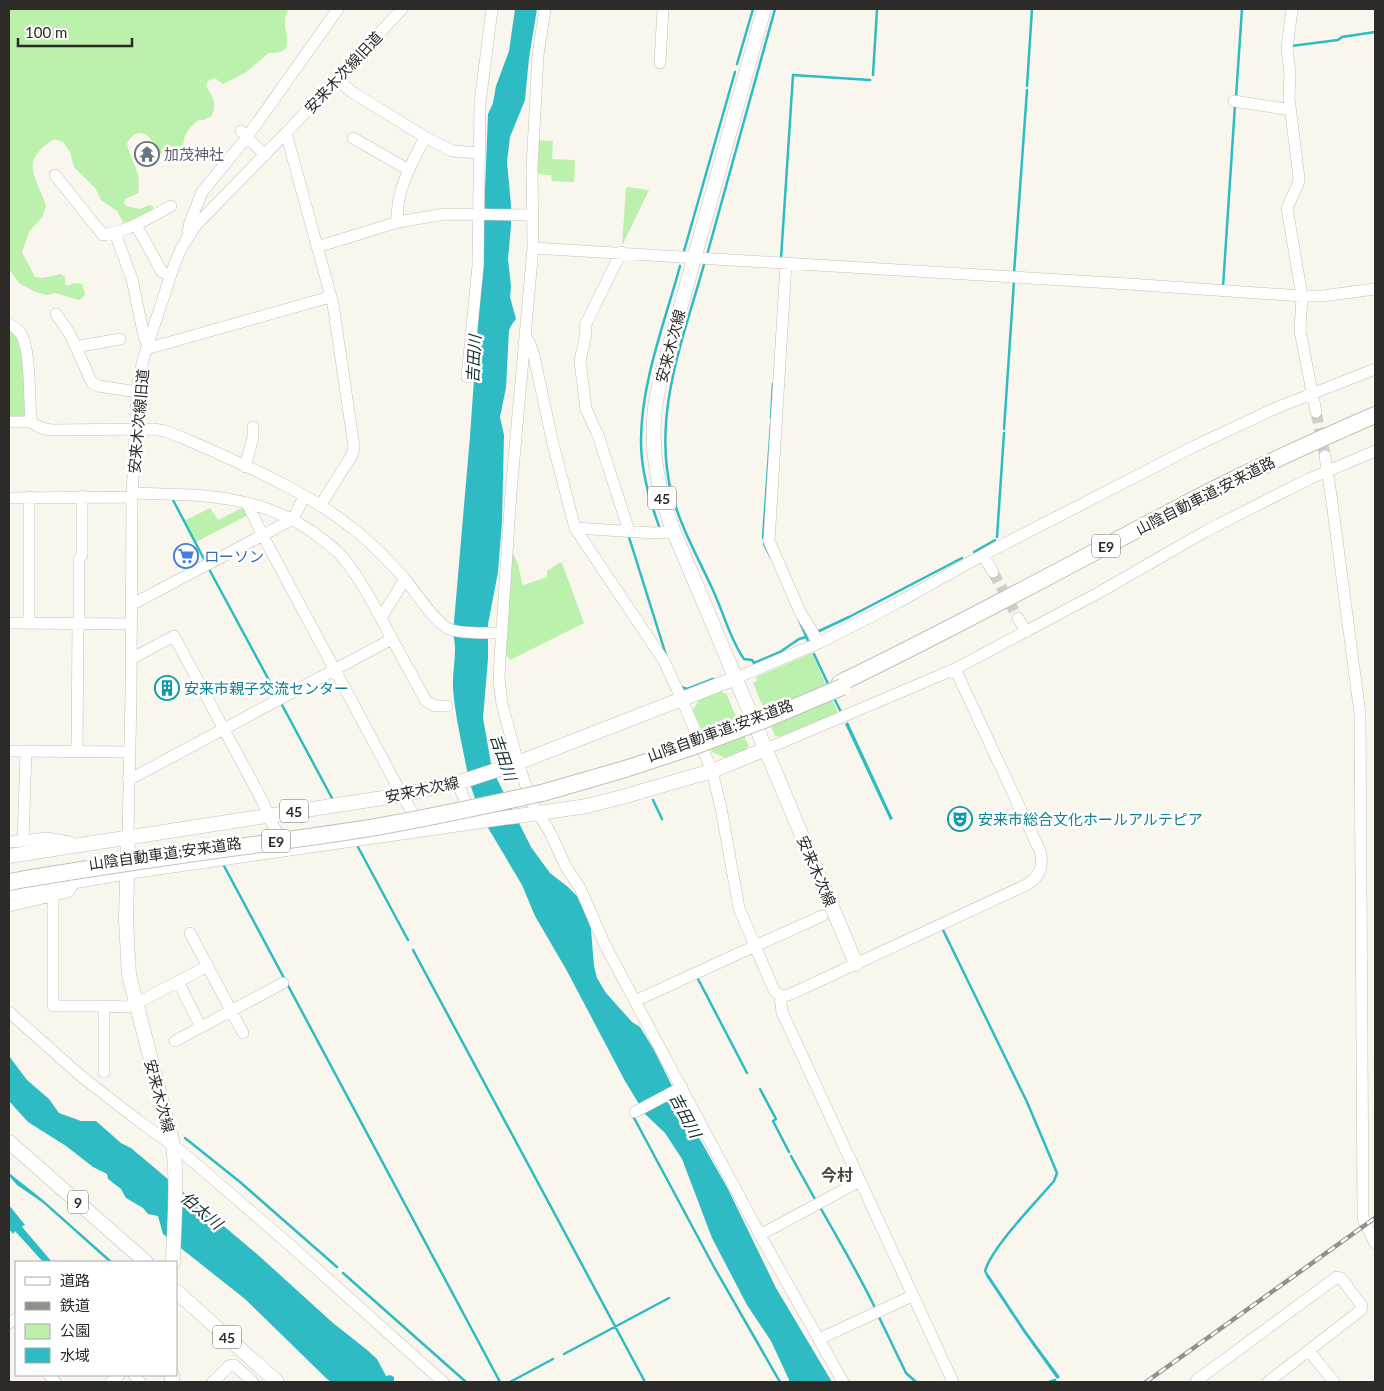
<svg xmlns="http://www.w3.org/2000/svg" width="1384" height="1391" viewBox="0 0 1384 1391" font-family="Lato,'Noto Sans JP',sans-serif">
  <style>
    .green { fill: #bbf1ac }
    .water { fill: #2fbbc3 }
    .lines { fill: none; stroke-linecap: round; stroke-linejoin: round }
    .stream { stroke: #2fbbc3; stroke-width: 2.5 }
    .minor-tunnel { stroke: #d0cdc6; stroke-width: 11; stroke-dasharray: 11 5.5; stroke-linecap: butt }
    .minor-casing { stroke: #c3c0b8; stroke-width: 12 }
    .major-casing { stroke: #c3c0b8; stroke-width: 15 }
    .highway-casing { stroke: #c3c0b8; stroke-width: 18 }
    .minor { stroke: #fff; stroke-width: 11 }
    .major { stroke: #fff; stroke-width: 14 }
    .highway { stroke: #fff; stroke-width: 16 }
    .rail-casing { stroke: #93908b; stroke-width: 4.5 }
    .rail { stroke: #fff; stroke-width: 2.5; stroke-dasharray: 8; stroke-linecap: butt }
    .highway-bridge-casing { stroke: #c3c0b8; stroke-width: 18; stroke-linecap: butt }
    .highway-bridge { stroke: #fff; stroke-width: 16 }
    .labels { text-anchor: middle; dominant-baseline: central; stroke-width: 5; stroke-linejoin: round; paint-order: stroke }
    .shield { fill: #fff; stroke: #6c6b68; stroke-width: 1 }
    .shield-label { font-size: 14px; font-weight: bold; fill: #2d2b28 }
    .street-label { font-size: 15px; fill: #2d2b28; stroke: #fff }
    .worship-label { font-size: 15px; fill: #5b616d; stroke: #fff; text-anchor: start }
    .shop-label { font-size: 15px; fill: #366cbe; stroke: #fff; text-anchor: start }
    .culture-label { font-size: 15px; fill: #0d838f; stroke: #fff; text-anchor: start }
    .water-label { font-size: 16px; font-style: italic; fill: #182f30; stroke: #fff }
    .neighbourhood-label { font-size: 16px; font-weight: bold; fill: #48463f; stroke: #fff }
  </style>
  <rect width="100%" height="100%" fill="#f9f6ee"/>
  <!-- green -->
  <path class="green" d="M9,9H288C287,13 285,17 285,21C285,38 296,54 269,53L245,73L223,84L215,78L208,81L206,86C213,97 217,103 212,116L204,120H198C187,130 180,138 185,154L181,159L177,161L173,153L168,150L160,154L158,153C153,136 139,123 127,143C131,165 142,168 138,193L125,199L124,203L126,206L140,209L149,205L153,206V211L124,224L117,211L101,200L96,189L74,167L70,152L63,142L54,139C19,161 35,175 46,205L43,216L29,232L22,252L35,277L42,278L61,274L65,277V284L67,286L74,283L82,284L85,294L83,298L79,300L55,293L46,295L36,292L20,284L9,269Z
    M536,140L553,141L552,159L575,160L574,182L552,181L551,175L534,174Z
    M627,187L649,190L622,246L626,188Z
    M9,326L21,340L27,418H9Z
    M246,506L250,514L196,542L184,521L210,508L218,520Z
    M511,553H513L518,564L522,583L524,585L547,577V571L559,563H562L584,623L510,660L505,653L508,633L507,604Z
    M812,653L838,713L782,737L775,736L753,683L757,681L756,677Z
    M722,689L723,694L726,693L749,747L746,748L747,751L728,759L712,752L693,710L700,698Z"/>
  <!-- water -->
  <path class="water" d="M515,9H537L529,58L525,100L510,137L507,162L511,205V226L508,259L511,286L510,297L516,319L512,324L509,330L506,388L500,417L504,435L502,522L498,572L488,624V659L483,718L492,769L468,776C463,747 455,718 453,688C452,669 458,652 453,634L470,436L482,265L488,114L493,103L496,86L509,51Z
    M848,722L893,819L890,820L845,724Z
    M494,773L531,847L550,873L568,887L579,898L591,929L594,966L597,978L606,993L632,1022L640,1027L654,1050L689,1120L728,1189L776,1288L832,1382H790L771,1341L747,1305L712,1238L682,1159L665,1133L645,1114L625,1081L567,971L535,916L522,885L481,816L469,781Z
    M9,1056L27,1080L49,1099L59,1113L81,1121H96L121,1143L131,1148L257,1254L333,1323L366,1349L377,1359L386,1376L390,1375L394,1377V1382H331L326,1378L245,1299L163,1234L158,1216L148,1214L143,1208L126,1198L121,1189L108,1179L107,1174L93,1167L66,1146L28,1122L9,1101Z
    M9,1173L42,1199L113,1262H109L43,1203L17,1185L9,1176Z
    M9,1205L25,1225L22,1226L23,1228L52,1262H43L15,1231L13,1234L9,1229Z
    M989,1275L1026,1331L1060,1377L1057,1379L1024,1333L986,1276Z"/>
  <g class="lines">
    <!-- stream -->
    <path class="stream" d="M1291,46L1338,40L1342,37L1375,32
      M737,64L753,9
      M873,75L877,9
      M1027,86L1032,9
      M1236,97L1242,9
      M684,251L735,72
      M707,255L775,9
      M781,259L793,75L870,80
      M705,261C684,337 651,416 672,495C681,527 697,556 711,586C723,610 729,638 744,659L752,660L754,663L780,652L799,639L806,637
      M1014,273L1027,90
      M1223,287L1235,105
      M771,418L773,384
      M1004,429L1014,281
      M172,498L205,561
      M659,526C649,499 641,470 641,441C641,382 665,322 680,266
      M628,534L666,655
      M997,537L1004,433
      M763,538L771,424
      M764,544L771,558
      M974,552L995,540
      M209,569L278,697
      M799,620L809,643
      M819,631L849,617L962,558
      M814,654L829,686
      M681,687L687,689L713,679
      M834,698L841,712
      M281,703L333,800
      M653,800L662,819
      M358,847L408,940
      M223,864L500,1382
      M943,930L1027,1102L1057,1173L1054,1181C1036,1202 992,1247 985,1271L989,1278
      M413,950L645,1382
      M697,977L747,1073
      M760,1089L776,1119L773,1121L789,1152
      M633,1116L714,1267L780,1382
      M185,1138L240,1182L337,1267
      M791,1156L816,1201
      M820,1207C839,1241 859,1274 876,1310
      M343,1273L466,1382
      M878,1315L906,1373L916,1382
      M564,1354L669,1298
      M510,1382L553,1359
      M1049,1382L1055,1380"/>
    <!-- minor-tunnel -->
    <path class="minor-tunnel" d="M1316,412L1325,456
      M993,572L1018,618"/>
    <defs>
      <path id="minor" d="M545,9L538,55L532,168L533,248L511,492L500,659L499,680L502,704L518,763L532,803L551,834L566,867L580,888L605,945L760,1235L843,1382
        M1292,9L1287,48L1290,73L1289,98L1299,178L1298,184L1287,208L1302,296L1300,331L1316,412
        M660,63L663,9
        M337,79L352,92L425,137C413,162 394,192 398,222L445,214L533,215
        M1234,101L1291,110
        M241,131L265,155
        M286,133L333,304L354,447L352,455L320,506
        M425,137L452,151L480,153
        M353,138L409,170
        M55,175L103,235C128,231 149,218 171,206
        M136,225L162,272L171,275
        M188,232L190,222L202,192L247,137L338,9
        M115,233L132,279L143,332L145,339L149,340
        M317,247L398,222
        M533,248L1129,284L1302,296H1322L1375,289
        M621,252L585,326L586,333L580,361L586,409L598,435L629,531
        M786,264L769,541L801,614L819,643
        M56,314L70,334L92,383L98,386L137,392
        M9,324C13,326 18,330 21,334C31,350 29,401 31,422
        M525,336L530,344L534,356L553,444L575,528L664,661L682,700L712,771L721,808L739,908L755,946L635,1001
        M75,347L120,339
        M146,349L330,297
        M467,377L478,266L480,103L492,9
        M9,422H31L41,428L51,430L153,429L165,431L181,437C237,462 304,489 352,528C371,542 388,560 404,578C415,591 435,623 449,629C460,634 489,633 502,633
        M1325,456L1332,502L1360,714L1363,1216L1364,1221L1375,1243
        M245,467L253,438V427
        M29,497V623
        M9,498L132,497
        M247,503L263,536L402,795L420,825
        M575,528L654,533L674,532
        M983,555L993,572
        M131,605L293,519L304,497
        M381,618L405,579
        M1018,618L1026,632
        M9,623L130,624
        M79,624V559L82,555V496
        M392,639L426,701L435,706H447
        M131,659L174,636L263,802L268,816L285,847
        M736,678L819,643L897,603L983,555L1195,446L1276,408L1375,369
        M766,749L955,669L1100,592L1206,531L1309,479L1375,451
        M9,751L130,752
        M26,752L23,841L46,838L70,842L73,846
        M77,752L78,624
        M128,778L136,776L392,639C377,611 363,582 343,558C334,547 322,539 311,531C255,493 196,495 132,493
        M457,783L471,813
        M128,837L131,695L132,497L137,392C140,364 150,338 159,311C170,279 175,252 197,224L286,133L402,9
        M9,842L23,841
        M53,896V1006H104V1072
        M9,906L68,892L71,888L73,881
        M822,916L755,946L774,990C778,996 784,997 791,994L1026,885C1040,877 1044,866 1040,851L955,669
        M190,933L243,1033
        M178,982L201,1027
        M780,995L782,1012L953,1382
        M104,1006L127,1007L135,1004L208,966
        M9,1012L82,1077L139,1121L182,1152L291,1246L443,1382
        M175,1041L283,983
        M635,1112L682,1087
        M760,1235L860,1181
        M9,1323L16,1319
        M819,1339L912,1296
        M1309,1351L1334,1382
        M49,1375L55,1382
        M134,1375L140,1382
        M111,1382L119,1375
        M213,1382L229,1366L234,1365L253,1382
        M1196,1382L1197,1380L1337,1277L1341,1278L1362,1306L1361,1310L1268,1382"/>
      <path id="major" d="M764,9L668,352C663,370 657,389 655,408C650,451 658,492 674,532L856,964
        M128,837L126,920L129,975L173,1145C178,1184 174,1224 173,1262
        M9,856L402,795L460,782L512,765L736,678
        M9,893L127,872L587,806L622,797L712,771L766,749
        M9,1142L146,1262
        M176,1291L277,1382
        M172,1382V1375"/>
      <path id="highway" d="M840,683C961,625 1078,560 1197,498C1255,468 1315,441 1375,415
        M542,793L625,769L692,747"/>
    </defs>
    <!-- minor casing -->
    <use href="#minor" class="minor-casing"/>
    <!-- major casing -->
    <use href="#major" class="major-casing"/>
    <!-- highway casing -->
    <use href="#highway" class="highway-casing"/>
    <!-- minor -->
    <use href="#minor" class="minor"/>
    <!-- major -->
    <use href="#major" class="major"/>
    <!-- highway -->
    <use href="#highway" class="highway"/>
    <defs>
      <path id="rail" d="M1146,1382L1375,1218"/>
    </defs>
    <!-- rail casing -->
    <use href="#rail" class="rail-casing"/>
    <!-- rail -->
    <use href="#rail" class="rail"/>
    <defs>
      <path id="highway-bridge" d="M692,747L764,720L842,687
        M9,882C127,861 245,847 364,829C424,819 482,806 542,793"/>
    </defs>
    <!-- highway-bridge casing -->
    <use href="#highway-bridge" class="highway-bridge-casing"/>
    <!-- highway-bridge -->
    <use href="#highway-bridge" class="highway-bridge"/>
  </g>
  <!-- icons -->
  <defs>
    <symbol id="temple-ring" viewBox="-11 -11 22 22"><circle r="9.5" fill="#fff" stroke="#6b7280" stroke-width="1.5"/><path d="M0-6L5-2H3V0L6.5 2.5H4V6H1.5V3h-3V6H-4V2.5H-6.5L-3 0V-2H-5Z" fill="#6b7280"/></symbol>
    <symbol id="supermarket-ring" viewBox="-11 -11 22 22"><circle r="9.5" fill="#fff" stroke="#3f7fe0" stroke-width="1.5"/><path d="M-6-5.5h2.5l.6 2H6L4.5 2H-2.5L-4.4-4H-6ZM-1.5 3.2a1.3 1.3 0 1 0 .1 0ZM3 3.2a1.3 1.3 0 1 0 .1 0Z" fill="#3f7fe0"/></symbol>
    <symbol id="building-ring" viewBox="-11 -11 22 22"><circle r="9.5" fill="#fff" stroke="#0f9aa8" stroke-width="1.5"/><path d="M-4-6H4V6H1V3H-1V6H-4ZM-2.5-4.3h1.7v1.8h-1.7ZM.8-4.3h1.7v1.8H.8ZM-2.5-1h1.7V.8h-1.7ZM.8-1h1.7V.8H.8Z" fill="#0f9aa8"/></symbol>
    <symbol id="theatre-ring" viewBox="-11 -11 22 22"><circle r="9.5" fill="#fff" stroke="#0f9aa8" stroke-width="1.5"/><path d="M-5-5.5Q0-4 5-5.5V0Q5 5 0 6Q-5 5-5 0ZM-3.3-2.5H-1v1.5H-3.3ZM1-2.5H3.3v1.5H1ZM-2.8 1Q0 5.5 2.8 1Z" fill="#0f9aa8"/></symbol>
  </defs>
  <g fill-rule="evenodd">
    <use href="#temple-ring" x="133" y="140" width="28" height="28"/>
    <use href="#supermarket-ring" x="172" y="542" width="28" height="28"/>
    <use href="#building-ring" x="153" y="674" width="28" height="28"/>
    <use href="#theatre-ring" x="946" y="805" width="28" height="28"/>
  </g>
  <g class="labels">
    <!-- shield labels -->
    <g class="shield">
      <rect x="648" y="486.5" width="28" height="23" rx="4"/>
      <rect x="1092" y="534.5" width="28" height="23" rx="4"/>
      <rect x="280" y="799.5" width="28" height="23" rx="4"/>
      <rect x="262" y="829.5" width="28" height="23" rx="4"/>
      <rect x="68" y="1190.5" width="20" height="23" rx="4"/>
      <rect x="213" y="1325.5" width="28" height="23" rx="4"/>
    </g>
    <g class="shield-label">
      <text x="662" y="498">45</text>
      <text x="1106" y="546">E9</text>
      <text x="294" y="811">45</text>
      <text x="276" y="841">E9</text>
      <text x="78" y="1202">9</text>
      <text x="227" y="1337">45</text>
    </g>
    <!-- street labels -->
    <g class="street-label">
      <text transform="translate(343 72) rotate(-47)">安来木次線旧道</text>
      <text transform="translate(670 346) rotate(-75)">安来木次線</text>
      <text transform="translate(138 421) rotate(-85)">安来木次線旧道</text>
      <text transform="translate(1205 495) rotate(-27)">山陰自動車道;安来道路</text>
      <text transform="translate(720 730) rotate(-20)">山陰自動車道;安来道路</text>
      <text transform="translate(422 789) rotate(-12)">安来木次線</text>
      <text transform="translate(165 853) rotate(-8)">山陰自動車道;安来道路</text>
      <text transform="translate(817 871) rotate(67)">安来木次線</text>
      <text transform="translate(160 1096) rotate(75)">安来木次線</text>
    </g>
    <!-- worship labels -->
    <g class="worship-label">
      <text x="164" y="154">加茂神社</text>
    </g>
    <!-- shop labels -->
    <g class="shop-label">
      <text x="204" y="556">ローソン</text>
    </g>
    <!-- culture labels -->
    <g class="culture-label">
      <text x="184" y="688">安来市親子交流センター</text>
      <text x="978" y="819">安来市総合文化ホールアルテピア</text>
    </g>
    <!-- water labels -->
    <g class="water-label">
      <text transform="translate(473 359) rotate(-87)">吉田川</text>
      <text transform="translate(504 757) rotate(71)">吉田川</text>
      <text transform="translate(686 1115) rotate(62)">吉田川</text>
      <text transform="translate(202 1210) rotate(40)">伯太川</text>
    </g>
    <!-- neighbourhood labels -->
    <g class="neighbourhood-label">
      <text x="837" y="1174">今村</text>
    </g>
  </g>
  <!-- border -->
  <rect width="1384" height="1391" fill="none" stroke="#2d2b28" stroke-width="20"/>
  <!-- legend -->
  <rect x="15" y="1261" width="162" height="115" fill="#ffffff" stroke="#abaaa9"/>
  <rect x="25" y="1277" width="25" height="8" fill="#ffffff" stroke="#abaaa9"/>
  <text x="60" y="1286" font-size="15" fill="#2d2b28">道路</text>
  <rect x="25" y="1302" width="25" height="8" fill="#93908b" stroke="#abaaa9"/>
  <text x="60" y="1311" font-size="15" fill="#2d2b28">鉄道</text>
  <rect x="25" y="1324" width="25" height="15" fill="#bbf1ac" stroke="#abaaa9"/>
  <text x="60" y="1336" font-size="15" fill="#2d2b28">公園</text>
  <rect x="25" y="1348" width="25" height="15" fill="#2fbbc3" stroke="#abaaa9"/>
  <text x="60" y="1361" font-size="15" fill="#2d2b28">水域</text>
  <!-- scale -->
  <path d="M18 38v8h114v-8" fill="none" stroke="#2d2b28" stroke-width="2.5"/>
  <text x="25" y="38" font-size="15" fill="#2d2b28" stroke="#ffffff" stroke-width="4" paint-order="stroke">100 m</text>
</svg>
